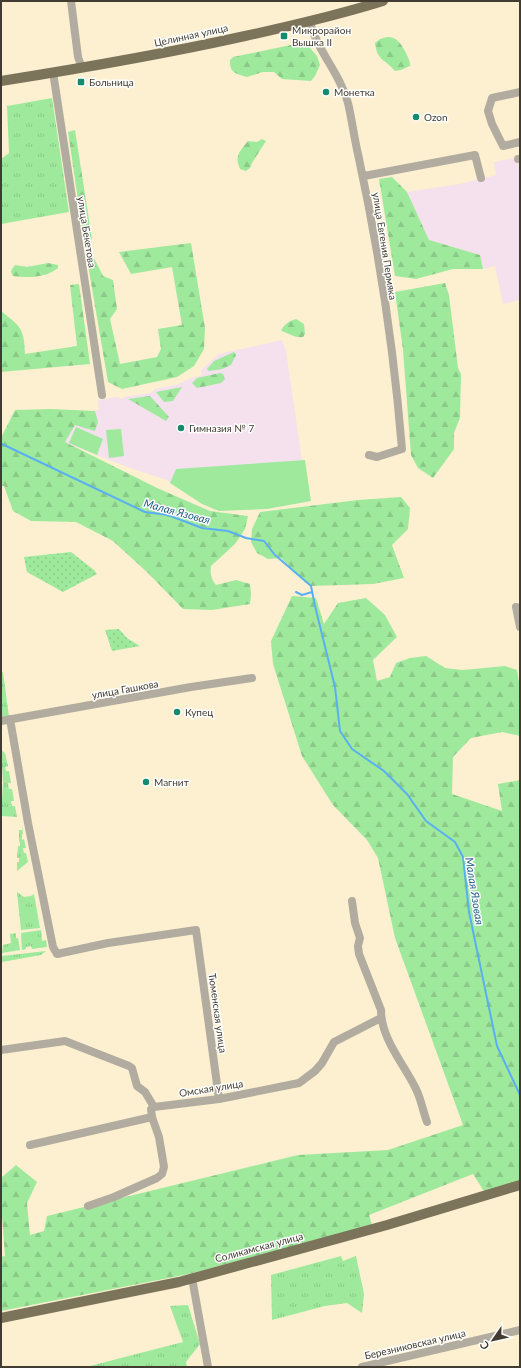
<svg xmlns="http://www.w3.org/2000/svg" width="521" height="1368" viewBox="0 0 521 1368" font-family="Lato,sans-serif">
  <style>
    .education { fill: #f5e0ee }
    .grass { fill: url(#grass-tufts) }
    .forest { fill: url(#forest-firs) }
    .park { fill: url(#park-dots) }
    .pitch { fill: #9fe99d }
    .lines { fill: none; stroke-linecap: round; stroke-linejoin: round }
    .stream { stroke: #59aff2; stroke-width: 2 }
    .minor { stroke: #b1ac9f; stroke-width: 8 }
    .major { stroke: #7c735b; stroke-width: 10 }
    .poi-dot { fill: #148b6d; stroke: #fefefe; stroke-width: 1.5 }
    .labels { text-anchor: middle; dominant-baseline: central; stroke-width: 3; stroke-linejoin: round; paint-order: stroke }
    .poi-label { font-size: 10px; fill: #413c2f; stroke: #fefefe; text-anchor: start }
    .street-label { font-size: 10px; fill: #413c2f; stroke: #fefefe }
    .water-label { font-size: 11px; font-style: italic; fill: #1e5b87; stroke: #fefefe }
  </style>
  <defs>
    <pattern id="grass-tufts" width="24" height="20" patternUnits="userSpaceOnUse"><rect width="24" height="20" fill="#9fe99d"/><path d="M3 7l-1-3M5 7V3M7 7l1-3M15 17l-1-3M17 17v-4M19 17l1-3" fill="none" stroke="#8ac988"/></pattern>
    <pattern id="forest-firs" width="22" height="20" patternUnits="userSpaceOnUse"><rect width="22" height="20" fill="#9fe99d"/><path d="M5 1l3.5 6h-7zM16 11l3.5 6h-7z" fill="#8ac988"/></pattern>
    <pattern id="park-dots" width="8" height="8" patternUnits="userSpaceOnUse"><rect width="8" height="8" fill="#9fe99d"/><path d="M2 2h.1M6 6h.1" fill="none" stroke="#8ac988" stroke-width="1.8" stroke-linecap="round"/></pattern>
  </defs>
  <rect width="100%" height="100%" fill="#fdf0d0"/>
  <!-- education -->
  <path class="education" d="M513,158L520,163V300L503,304L495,266L483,269L480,255L429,240L407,192L460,184L496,175L494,162Z
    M282,340L286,351L308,501L219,511L214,509L167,480L133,469L63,442L66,414L99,410L98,400L118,397L122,399L124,397L151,393L155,389L176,385L191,378L202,375L201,370L219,354Z"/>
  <!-- grass -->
  <path class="grass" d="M52,98L69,212L1,224V159L9,153L7,106Z
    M3,672L9,717L1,718V673Z
    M1,750L5,753L8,766L5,767L6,771H9L11,783H8L9,789H12L14,801H11L12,806H15L17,817L1,816L3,783Z
    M22,825L23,834H22V840L24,839L26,848H23L24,853H26L28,862L17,871V862H19V858H17L18,846H20V842L19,841V830H22Z
    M17,892L24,897L31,896L34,894L40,928L21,930Z
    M41,930L42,941L46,940L47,947L32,949L31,946L26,947V949L22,950L21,933Z
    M16,933V938H18L20,950L2,953L3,945L11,943L10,934Z
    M46,951L41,955L2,962V956Z
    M341,1256L343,1261L356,1256L364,1294L362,1313L347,1303L325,1306L272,1320L271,1275Z
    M188,1305L200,1344L186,1362L187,1367H86L183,1342L170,1306Z"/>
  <!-- forest -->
  <path class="forest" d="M387,37C398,37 401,44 406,53C408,58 410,60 410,66L401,70L395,71C385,59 377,61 375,43L380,39Z
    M305,42L317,56L320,65L315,76L311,81L282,79L274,72H263L247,77C236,74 229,72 230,60L233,57Z
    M75,130L92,239L84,241L68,132Z
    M262,139L266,141L252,163L250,168L246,171L240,169C234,156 240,151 248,141L257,142Z
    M392,177L407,192L429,240L480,255L483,269H453L416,279L395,276L379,179Z
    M191,243L205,328L204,349L194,366L177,377L122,389L108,382L87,259L94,258L103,276L113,280L117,309L110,319L120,364L157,357L161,349L158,329L182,325L172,267L131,274L119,252Z
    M48,263L58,265V268C46,278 28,278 13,276L11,272L12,269L15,265L27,267Z
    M445,283L449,295L458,368L461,374L460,418L454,433V449L433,478L418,468L411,455L403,350L395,292Z
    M79,284L90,364L1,372V311C21,327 24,328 25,354L77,346L70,285Z
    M296,319L304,324L305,334L303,337C294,338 289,333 281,331C284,324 289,321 296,319Z
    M234,352L236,355L231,365L222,369L209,371L207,369L214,361Z
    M220,373L223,374L225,379L221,383L197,388L192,383L197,378Z
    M182,387L173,401L164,402L156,392Z
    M150,396L169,417L166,421L128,399Z
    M51,409L95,411L98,422L95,431L75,425L65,442L157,488L210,511L248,516L245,529L235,544L211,566C210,574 211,579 216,585L236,580L250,584L251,594L250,604L212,610L183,609L148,573L113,541L76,522L31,521L13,511L4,486H1V438L15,410Z
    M401,497L410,508L408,529L392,545L404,578L373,584L311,586L298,575L281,558L268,559L257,553L251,542L252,529L260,512L358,500Z
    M292,596L316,598L324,624L338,603L366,598L385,615L397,637L373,660L377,681L390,677L396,663L410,658L426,656L445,668L463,670L505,666L517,670L520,688V736L502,732L471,738L453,757L452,794L502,811L498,784L520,780V1181L485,1193L473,1174L369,1215L372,1225L189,1274L1,1311V1257L5,1256L1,1203V1178L16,1165L37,1182L27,1203L30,1235L44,1231L47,1216L298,1155L388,1150L463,1125L395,938L378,858L367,840L333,805L302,756L273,664L271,641Z"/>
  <!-- park -->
  <path class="park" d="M71,552L94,570L97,574L63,592L27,572L24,557Z
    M119,629L127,638L140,646L112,651L105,630Z"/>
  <!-- pitch -->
  <path class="pitch" d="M76,427L103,439L97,455L69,443Z
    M121,429L124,456L109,458L106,430Z
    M305,460L311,501L267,509L219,511L202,504L170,483L176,469Z"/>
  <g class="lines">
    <!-- stream -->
    <path class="stream" d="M2,444L145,512L168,515L202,528L228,531L246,538L264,541L275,555L311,586L315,606L335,687L340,731L352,749L384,771L407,794L426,821L455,842L463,857L469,912L497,1046L520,1095
      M296,592L302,595L312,592"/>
    <!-- minor -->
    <path class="minor" d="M71,1L78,57L82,68
      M310,22C317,51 340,73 348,103C352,120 354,137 358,154C379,251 394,350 402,449L377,457L369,455
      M53,72L102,395
      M520,92L492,98L488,111L492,124L503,146L520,142
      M518,159H520
      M364,176L475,155L481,178
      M516,607L520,627
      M10,719L28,823L53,947L57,954L108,943L196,930L219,1099
      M1,721L191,687L252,678
      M352,901L355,923L360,938L358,946L359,954L381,1010C381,1039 404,1064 416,1089C421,1099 423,1111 427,1122
      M1,1050L65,1041L129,1066L132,1068L137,1086L145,1092L154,1107
      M30,1145L152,1117L151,1109L154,1107L219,1099L299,1083L315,1071L322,1063L334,1042L381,1018
      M88,1206L114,1197L157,1178L162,1174L164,1167L159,1137L152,1117
      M192,1278L208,1367
      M362,1367L520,1330"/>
    <!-- major -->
    <path class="major" d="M1,81C83,68 164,54 245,36C291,26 338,15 383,1
      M1,1318L179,1282L387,1225L520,1185"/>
  </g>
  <!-- markers -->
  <g class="poi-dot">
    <rect x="280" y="32" width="8" height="8" rx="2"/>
    <rect x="77" y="78" width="8" height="8" rx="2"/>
    <circle cx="326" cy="92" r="4"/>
    <circle cx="416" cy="117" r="4"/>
    <circle cx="181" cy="428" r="4"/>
    <circle cx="177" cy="712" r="4"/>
    <circle cx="146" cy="782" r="4"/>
  </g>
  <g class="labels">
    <!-- poi labels -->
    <g class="poi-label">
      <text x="292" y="30">Микрорайон<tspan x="292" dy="12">Вышка II</tspan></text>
      <text x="89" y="82">Больница</text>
      <text x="334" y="92">Монетка</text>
      <text x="424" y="117">Ozon</text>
      <text x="189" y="428">Гимназия № 7</text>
      <text x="185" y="712">Купец</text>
      <text x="154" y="782">Магнит</text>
    </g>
    <!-- street labels -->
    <g class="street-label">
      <text transform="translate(191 35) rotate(-12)">Целинная улица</text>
      <text transform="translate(87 232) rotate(81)">улица Бекетова</text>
      <text transform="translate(385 246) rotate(81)">улица Евгения Пермяка</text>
      <text transform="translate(125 689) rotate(-10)">улица Гашкова</text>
      <text transform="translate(218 1013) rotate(82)">Тюменская улица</text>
      <text transform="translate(211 1088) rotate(-9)">Омская улица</text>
      <text transform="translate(259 1247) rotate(-15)">Соликамская улица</text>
      <text transform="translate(415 1344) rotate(-13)">Березниковская улица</text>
    </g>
    <!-- water labels -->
    <g class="water-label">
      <text transform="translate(177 511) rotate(15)">Малая Язовая</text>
      <text transform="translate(475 891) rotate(81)">Малая Язовая</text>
    </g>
  </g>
  <!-- border -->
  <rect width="521" height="1368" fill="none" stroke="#413c2f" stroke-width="4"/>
  <!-- north arrow -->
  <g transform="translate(493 1340) rotate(236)" stroke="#fefefe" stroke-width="3" paint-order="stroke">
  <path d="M0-3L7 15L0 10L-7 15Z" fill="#413c2f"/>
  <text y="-6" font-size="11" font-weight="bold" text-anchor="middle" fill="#413c2f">С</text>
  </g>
</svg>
